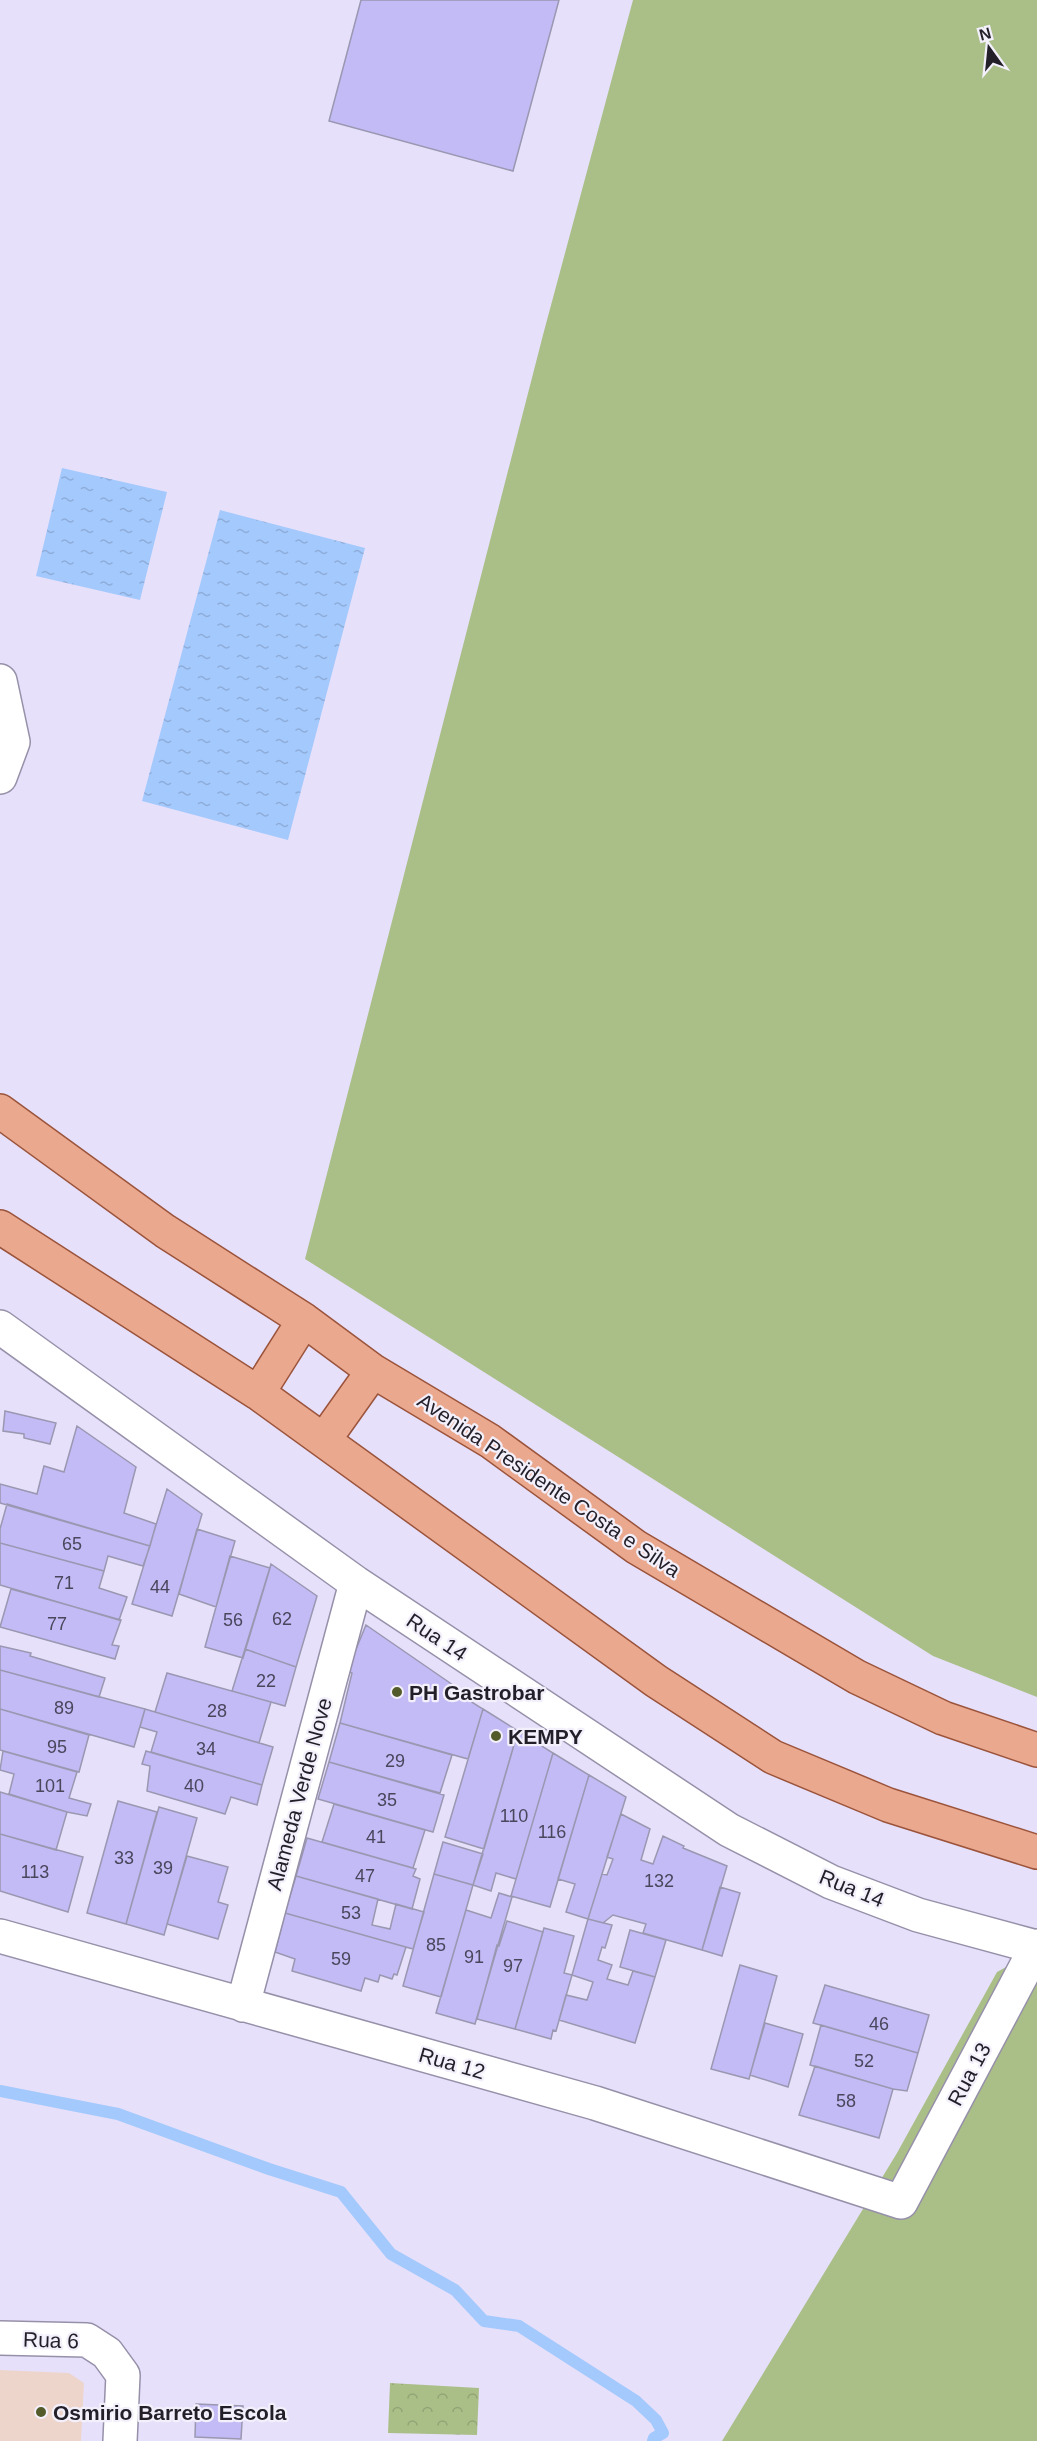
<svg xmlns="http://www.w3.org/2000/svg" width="1037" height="2441" viewBox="0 0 1037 2441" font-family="Arial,sans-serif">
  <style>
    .education { fill: #edd5cb }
    .grass { fill: #aabf88 }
    .park { fill: url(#park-crowns) }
    .water { fill: url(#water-ripples) }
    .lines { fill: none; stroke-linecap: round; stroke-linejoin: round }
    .stream { stroke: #a4c9fd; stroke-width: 12 }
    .building { fill: #c3bbf6; stroke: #9a97b1; stroke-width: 1.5 }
    .minor-casing { stroke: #9790a9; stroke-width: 36 }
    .major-casing { stroke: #9b543b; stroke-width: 36 }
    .minor { stroke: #fff; stroke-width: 33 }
    .major { stroke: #eaa98f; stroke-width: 33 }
    .poi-dot { fill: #545b2a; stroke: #f3f0fb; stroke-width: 2 }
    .labels { text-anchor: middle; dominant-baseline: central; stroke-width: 4.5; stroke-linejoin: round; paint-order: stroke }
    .number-label { font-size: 18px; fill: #4a465c }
    .street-label { font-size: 21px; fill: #221f29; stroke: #f3f0fb }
    .poi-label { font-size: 21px; font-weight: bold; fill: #221f29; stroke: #f3f0fb; text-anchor: start }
  </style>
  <defs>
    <pattern id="park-crowns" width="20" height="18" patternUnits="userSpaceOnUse" patternTransform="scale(1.5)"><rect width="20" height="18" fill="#aabf88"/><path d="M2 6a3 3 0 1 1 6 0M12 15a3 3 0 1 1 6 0" fill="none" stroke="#92a475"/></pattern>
    <pattern id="water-ripples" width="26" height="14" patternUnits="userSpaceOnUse" patternTransform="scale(1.5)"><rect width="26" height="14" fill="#a4c9fd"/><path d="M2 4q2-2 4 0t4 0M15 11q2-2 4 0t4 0" fill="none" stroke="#8dacd9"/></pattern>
  </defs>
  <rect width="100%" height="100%" fill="#e7e0fb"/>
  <!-- education -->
  <path class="education" d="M0,2370L69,2373L84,2383L81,2441H0Z"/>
  <!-- grass -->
  <path class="grass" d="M633,0H1037V1697L933,1656L305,1259L543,335Z
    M1037,1950V2441H722L897,2153L997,1972Z"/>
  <!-- park -->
  <path class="park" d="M390,2383L479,2388L477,2435L388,2433Z"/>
  <!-- water -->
  <path class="water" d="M62,468L167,492L140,600L36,576Z
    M220,510L365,548L288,840L142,801Z"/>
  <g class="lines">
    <!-- stream -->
    <path class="stream" d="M0,2091L118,2114L269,2169L341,2192L391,2254L455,2290L484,2321L519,2326L636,2401L656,2420L663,2433L654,2438L653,2441"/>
  </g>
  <!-- building -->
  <path class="building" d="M361,0H559L513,171L329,121Z
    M5,1411L56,1423L50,1444L24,1438V1434L3,1431Z
    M77,1426L136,1467L124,1513L156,1524L150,1546L0,1503V1484L37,1494L44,1466L64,1472Z
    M167,1489L202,1514L172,1616L132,1604Z
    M7,1504L150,1546L143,1566L108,1556L104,1571L0,1543V1529Z
    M197,1529L235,1541L216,1607L179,1594Z
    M0,1543L104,1571L99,1588L127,1597L119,1620L0,1585Z
    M230,1556L270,1568L243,1658L205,1647Z
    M271,1564L317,1596L296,1667L245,1649Z
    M11,1589L121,1620L112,1645L119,1646L115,1659L0,1627Z
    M366,1625L466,1694L465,1698L483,1709L468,1759L340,1723L352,1673L347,1671Z
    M0,1646L31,1653L30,1656L105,1678L99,1697L0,1670Z
    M245,1649L296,1667L285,1706L232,1691Z
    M0,1670L145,1709L134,1747L0,1709Z
    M167,1673L271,1702L259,1743L155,1712Z
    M0,1709L89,1735L79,1772L0,1750Z
    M145,1709L273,1747L262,1785L151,1752L157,1732L140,1727Z
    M483,1709L518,1731L484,1849L445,1837Z
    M340,1723L452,1755L440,1793L329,1762Z
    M518,1731L553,1753L516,1879L496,1873L491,1891L473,1885Z
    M3,1751L77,1772L69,1798L91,1804L87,1816L67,1812L9,1794L14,1774L0,1770Z
    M146,1751L262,1785L257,1805L231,1797L225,1814L147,1791L150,1766L142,1764Z
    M553,1753L589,1775L550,1907L511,1896Z
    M329,1762L444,1795L433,1832L318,1799Z
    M589,1775L626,1797L588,1919L566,1912L575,1884L558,1879Z
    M0,1792L67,1812L56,1850L0,1834Z
    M118,1801L157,1812L126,1924L87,1913Z
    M334,1804L425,1830L413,1868L322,1842Z
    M159,1807L197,1818L164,1935L126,1924Z
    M621,1814L650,1829L641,1860L653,1864L663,1836L684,1846L683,1848L727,1866L702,1950L643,1933L646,1924L613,1915L603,1923L588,1919L602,1874L607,1875L613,1859L607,1857Z
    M0,1834L83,1857L68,1912L0,1891Z
    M307,1838L416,1869L413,1876L420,1879L412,1909L296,1876Z
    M443,1842L483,1854L473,1885L434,1874Z
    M187,1856L228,1867L218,1902L228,1905L218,1939L167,1924Z
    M434,1874L473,1885L441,1997L403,1986Z
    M296,1876L378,1899L372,1925L390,1929L396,1904L424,1912L413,1949L285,1913Z
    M720,1887L740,1893L722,1956L702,1950Z
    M499,1893L512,1897L475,2024L436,2013L466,1910L491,1918Z
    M285,1913L406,1947L397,1975L394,1974L392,1979L380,1975L378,1982L365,1978L361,1991L292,1971L295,1959L275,1952Z
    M588,1919L612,1925L605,1948L602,1947L598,1960L612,1965L607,1979L628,1985L633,1971L655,1977L635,2043L559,2020L566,1995L587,2000L593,1982L572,1975Z
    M507,1921L543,1932L515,2029L477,2019L497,1945L499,1946Z
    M544,1928L574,1936L564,1973L572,1975L556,2031L553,2030L551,2039L515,2029Z
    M630,1930L666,1940L655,1977L620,1967Z
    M740,1965L777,1976L749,2079L711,2069Z
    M825,1985L929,2015L918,2053L813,2023Z
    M765,2023L803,2034L788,2087L750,2075Z
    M821,2025L918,2053L907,2091L893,2089L810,2065Z
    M815,2066L893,2089L879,2138L799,2115Z
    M196,2404L243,2406L241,2439L195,2437Z"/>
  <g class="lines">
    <defs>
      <path id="minor" d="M0,681L13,742L0,777
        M0,1327L356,1583L729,1830L831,1882L918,1915L1036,1947
        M0,1936L595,2103L901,2202L1037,1946
        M243,2005L356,1583
        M0,2338L87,2340L107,2353L123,2375L120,2441"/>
      <path id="major" d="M0,1111L165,1231L304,1320L373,1371L490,1441L636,1547L857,1677L943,1718L1037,1750
        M0,1227L258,1393L656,1681L773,1757L888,1805L1037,1852
        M258,1393L304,1320
        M324,1440L373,1371"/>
    </defs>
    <!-- minor casing -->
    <use href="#minor" class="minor-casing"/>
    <!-- major casing -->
    <use href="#major" class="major-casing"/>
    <!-- minor -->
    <use href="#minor" class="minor"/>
    <!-- major -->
    <use href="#major" class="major"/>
  </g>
  <!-- markers -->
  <g class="poi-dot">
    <circle cx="397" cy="1692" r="6"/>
    <circle cx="496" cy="1736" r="6"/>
    <circle cx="41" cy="2412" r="6"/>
  </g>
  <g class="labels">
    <!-- number labels -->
    <g class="number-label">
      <text x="72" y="1544">65</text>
      <text x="64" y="1583">71</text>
      <text x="160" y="1587">44</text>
      <text x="282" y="1619">62</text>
      <text x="233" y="1620">56</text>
      <text x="57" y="1624">77</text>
      <text x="266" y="1681">22</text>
      <text x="64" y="1708">89</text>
      <text x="217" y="1711">28</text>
      <text x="57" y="1747">95</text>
      <text x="206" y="1749">34</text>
      <text x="395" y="1761">29</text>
      <text x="50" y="1786">101</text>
      <text x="194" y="1786">40</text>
      <text x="387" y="1800">35</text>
      <text x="514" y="1816">110</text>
      <text x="552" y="1832">116</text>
      <text x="376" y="1837">41</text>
      <text x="124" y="1858">33</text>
      <text x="163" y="1868">39</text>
      <text x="35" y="1872">113</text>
      <text x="365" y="1876">47</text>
      <text x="659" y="1881">132</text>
      <text x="351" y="1913">53</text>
      <text x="436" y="1945">85</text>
      <text x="474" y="1957">91</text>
      <text x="341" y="1959">59</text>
      <text x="513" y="1966">97</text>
      <text x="879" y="2024">46</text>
      <text x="864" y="2061">52</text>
      <text x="846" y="2101">58</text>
    </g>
    <!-- street labels -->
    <g class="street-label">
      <text transform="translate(549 1485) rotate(34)">Avenida Presidente Costa e Silva</text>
      <text transform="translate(437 1637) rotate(34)">Rua 14</text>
      <text transform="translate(299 1794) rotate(-75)">Alameda Verde Nove</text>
      <text transform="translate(852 1888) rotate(22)">Rua 14</text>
      <text transform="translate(452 2063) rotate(16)">Rua 12</text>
      <text transform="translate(969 2074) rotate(-62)">Rua 13</text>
      <text transform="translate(51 2340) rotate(2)">Rua 6</text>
    </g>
    <!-- poi labels -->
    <g class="poi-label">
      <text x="409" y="1692">PH Gastrobar</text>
      <text x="508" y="1736">KEMPY</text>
      <text x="53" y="2412">Osmirio Barreto Escola</text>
    </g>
  </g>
  <!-- north arrow -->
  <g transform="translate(989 48) rotate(345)" stroke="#f3f0fb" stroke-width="4.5" paint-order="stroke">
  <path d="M0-4.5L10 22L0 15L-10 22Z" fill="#221f29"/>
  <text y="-9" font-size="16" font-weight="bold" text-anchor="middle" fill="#221f29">N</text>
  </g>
</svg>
